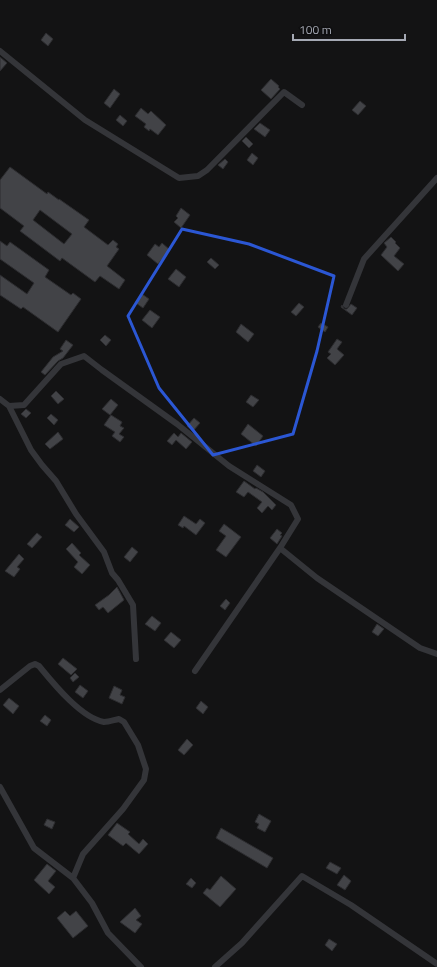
<svg xmlns="http://www.w3.org/2000/svg" width="437" height="967" viewBox="0 0 437 967" font-family="'Titillium Web',sans-serif">
  <style>
    .building { fill: #424347; stroke: #2d2d30; fill-rule: evenodd }
    .lines { fill: none; stroke-linecap: round; stroke-linejoin: round }
    .street { stroke: #343539; stroke-width: 6 }
    .marked { fill: none; stroke: #2b57d4; stroke-width: 3; stroke-linejoin: round }
  </style>
  <rect width="100%" height="100%" fill="#131314"/>
  <!-- building -->
  <path class="building" d="M46,33L53,39L48,46L41,40Z
    M0,57L7,63L0,71Z
    M271,79L279,86L278,87L280,89L271,99L261,90Z
    M114,89L120,94L110,108L104,103Z
    M360,101L366,106L358,115L352,110Z
    M141,108L148,114L151,111L166,125L158,135L150,129L149,131L144,127L146,124L135,116Z
    M120,115L127,121L123,126L116,120Z
    M260,123L270,130L265,137L254,129Z
    M246,137L253,144L249,148L242,141Z
    M252,153L258,158L253,165L247,160Z
    M225,159L228,162L223,169L218,165Z
    M10,167L47,194L48,192L59,200V199L89,220L84,227L108,245L113,240L118,244L116,247L119,249L107,266L125,280L119,289L100,276L95,282L62,258L60,261L20,231L24,226L0,208V180ZM40,210L72,234L64,244L33,220Z
    M181,208L190,215L181,228L174,222L178,218L176,216Z
    M391,237L396,242L395,243L400,248L394,256L404,264L398,271L381,255L387,247L384,243Z
    M0,241L7,246L10,242L49,270L45,277L71,295L73,293L81,299L58,332L23,307L21,309L0,295V275L27,294L34,283L0,259Z
    M162,243L170,250L158,264L147,255L155,244L159,247Z
    M211,258L219,265L215,269L207,262Z
    M176,269L186,277L179,287L168,279Z
    M142,294L149,299L143,308L136,303Z
    M299,303L304,307L296,316L291,312Z
    M351,304L357,308L352,315L341,307L342,305L344,309H347Z
    M150,310L160,317L152,328L142,320Z
    M321,323L328,327L325,332L318,327Z
    M241,324L254,334L248,342L236,332Z
    M105,335L111,340L106,346L100,340Z
    M337,339L342,342L337,349L344,355L335,365L327,358L331,354L328,352Z
    M66,340L73,345L63,358L58,361L45,375L41,372L53,357L63,351L60,349Z
    M56,391L64,399L58,404L51,396Z
    M251,395L259,400L253,407L246,402Z
    M111,399L118,405L110,415L102,409Z
    M26,409L31,413L26,418L21,414Z
    M51,414L58,420L54,425L47,418Z
    M111,415L122,422L120,426L124,428L119,434L124,437L120,442L112,436L115,432L104,425Z
    M194,418L200,423L193,431L187,426Z
    M248,424L263,436L256,446L241,434Z
    M58,432L63,439L50,449L45,444Z
    M174,433L178,437L181,433L192,442L186,449L176,440L172,445L167,441Z
    M257,465L265,471L261,477L253,471Z
    M244,481L255,489L256,488L263,492L276,505L272,510L268,506L262,513L257,508L262,502L248,492L244,497L236,492Z
    M184,516L196,524L200,519L205,523L196,535L184,526L183,528L178,525Z
    M70,519L79,527L74,532L65,525Z
    M224,524L241,537L226,557L216,550L226,536L219,531Z
    M277,529L282,533L280,535L282,536L277,544L270,538Z
    M37,533L42,537L32,548L27,544Z
    M72,543L81,553L79,555L90,565L82,574L74,567L78,562L66,549Z
    M132,547L138,552L130,562L124,557Z
    M19,554L24,559L17,567L20,569L14,577L5,571Z
    M117,587L124,600L108,613L103,607L99,610L95,605L109,595Z
    M226,599L230,603L225,610L220,606Z
    M152,616L161,623L155,631L145,624Z
    M377,624L384,629L378,636L372,632Z
    M171,632L181,640L174,648L164,640Z
    M63,658L77,669L71,675L58,664Z
    M75,673L79,677L73,682L70,678Z
    M80,685L88,691L83,698L75,692Z
    M114,686L122,690L120,695L125,697L122,704L109,698Z
    M9,698L19,706L13,714L3,705Z
    M201,701L208,707L203,714L196,708Z
    M45,715L51,720L47,726L40,721Z
    M187,739L193,745L184,755L178,750Z
    M259,814L271,821L265,832L257,828L259,824L255,822Z
    M47,819L55,822L52,829L44,825Z
    M117,823L130,832L128,834L139,844L143,839L148,844L139,854L126,843L123,846L108,835Z
    M221,828L273,858L267,868L216,838Z
    M330,862L341,868L337,874L326,868Z
    M47,864L56,871L48,881L55,887L49,894L34,880Z
    M344,875L351,881L345,890L337,885Z
    M221,876L236,889L220,907L203,893L207,888L210,890Z
    M191,878L196,883L192,888L186,884Z
    M135,908L141,916L136,920L142,924L135,933L120,922Z
    M65,911L70,916L76,911L88,926L73,938L57,918Z
    M329,939L337,944L332,951L325,945Z"/>
  <g class="lines">
    <!-- street -->
    <path class="street" d="M0,51L85,120L179,178L198,176L207,170L284,92L302,105
      M346,305L364,259L437,178
      M0,399L9,406L24,405L61,364L84,356L102,370L177,424L229,466L291,505L298,519L280,548L317,578L420,648L437,654
      M9,406L31,450L42,465L56,481L76,514L104,552L112,573L118,580L133,605L136,659
      M195,671L280,548
      M0,690L30,666L35,664L39,666C53,683 81,718 104,722C109,722 114,720 119,719L124,722L138,745L146,769L144,780L123,809L83,854L73,878
      M0,787L34,848L73,878L92,903L108,933L141,967
      M215,967L242,943L302,876L351,905L437,964"/>
  </g>
  <!-- marked area -->
  <path class="marked" d="M182,229L249,244L334,276L317,351L293,434L213,455L159,388L128,316Z"/>
  <!-- scale -->
  <path d="M293 34v6h112v-6" fill="none" stroke="#a5a9b4" stroke-width="2"/>
  <text x="299" y="34" font-size="12" fill="#a5a9b4" stroke="#0e0e0f" stroke-width="3" paint-order="stroke">100 m</text>
</svg>
